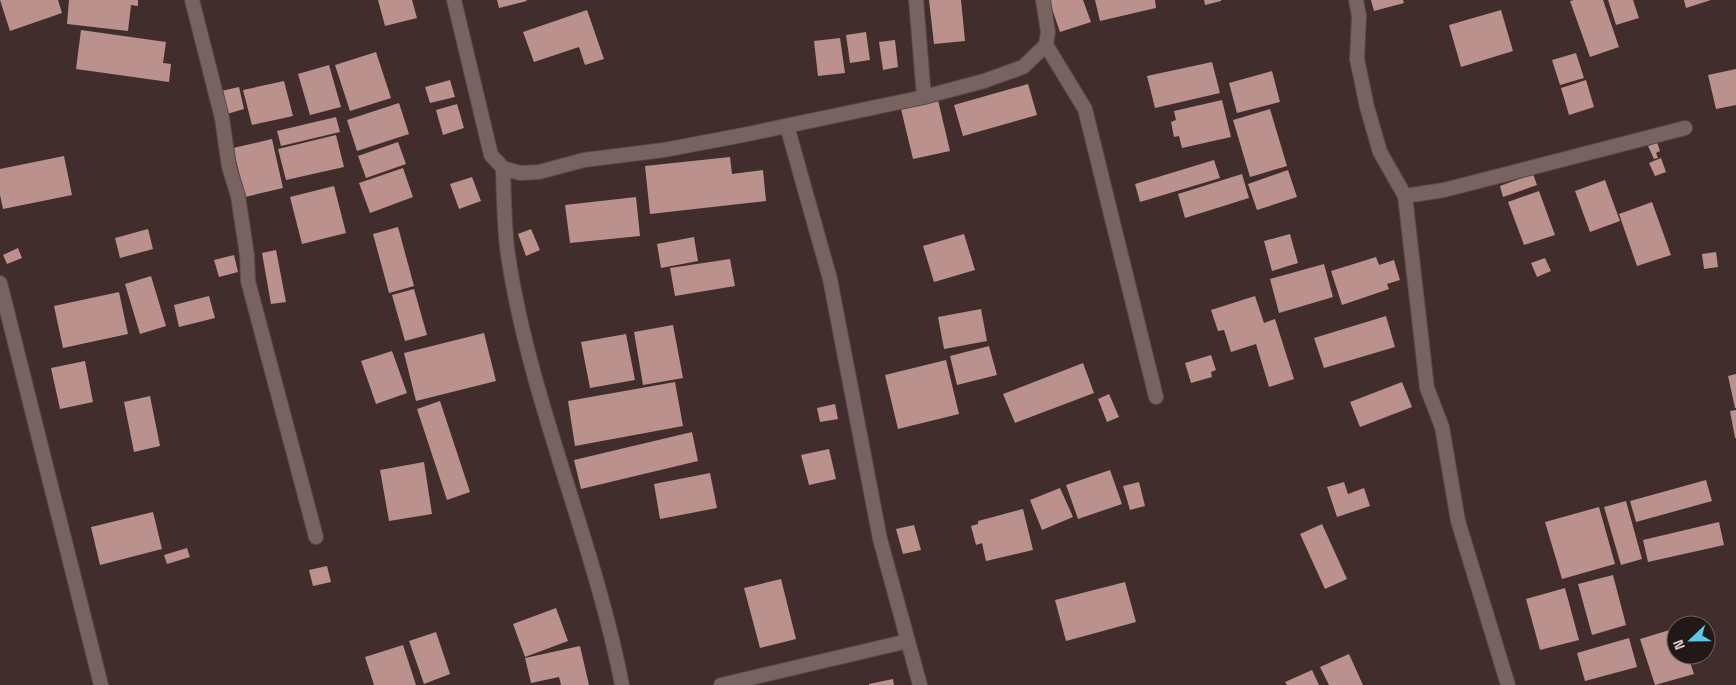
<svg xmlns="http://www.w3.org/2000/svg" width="1736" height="685" viewBox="0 0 1736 685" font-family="'Space Grotesk',sans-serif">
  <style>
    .building { fill: #ba918d }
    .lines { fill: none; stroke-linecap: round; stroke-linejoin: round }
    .minor-casing { stroke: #594948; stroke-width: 16 }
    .minor { stroke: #796361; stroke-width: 14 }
  </style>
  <rect width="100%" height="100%" fill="#412d2c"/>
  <!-- building -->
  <path class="building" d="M0,0H58L62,13L10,31Z
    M69,0H138V6L131,5L128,31L67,24Z
    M378,0H412L417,18L385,26Z
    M497,0H526L527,1L499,8Z
    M929,0H961L965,41L934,44Z
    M1049,0H1083L1091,22L1060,32Z
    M1095,0H1155L1156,8L1100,21Z
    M1204,0H1221V1L1205,5Z
    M1371,0H1403L1404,3L1374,11Z
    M1574,0H1603L1619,47L1590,57L1570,1Z
    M1608,0H1633L1639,18L1616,25Z
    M1684,0H1711L1686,8Z
    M587,10L604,59L585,65L579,47L534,62L523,32Z
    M1501,10L1513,51L1461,67L1449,25Z
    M81,30L166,42L163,63L171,64L169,82L76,69Z
    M866,32L870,60L850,63L846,35Z
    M840,38L845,73L818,76L814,41Z
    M895,40L898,67L883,70L879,42Z
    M376,52L391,98L350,111L335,65Z
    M1576,53L1584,78L1560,85L1552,60Z
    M1212,62L1220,93L1155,108L1147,76Z
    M329,65L341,107L310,115L298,74Z
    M1736,69V105L1716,109L1708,75Z
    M1272,71L1280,102L1237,113L1229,83Z
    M450,80L455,97L430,103L425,87Z
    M1586,80L1594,107L1569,115L1561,88Z
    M284,81L293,116L252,125L243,90Z
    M1028,84L1037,115L963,136L954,105Z
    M239,87L244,109L227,114L221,91Z
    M938,100L950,151L913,159L901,109Z
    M1222,100L1231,137L1182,148L1179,136L1174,137L1171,122L1176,120L1174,111Z
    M399,103L409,134L357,151L347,120Z
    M457,104L464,128L443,135L436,110Z
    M1270,109L1287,166L1250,177L1233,120Z
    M336,117L340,132L281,146L277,131Z
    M336,135L344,167L286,180L278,149Z
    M272,139L283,188L245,197L233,148Z
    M398,142L406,164L366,178L358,156Z
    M1657,142L1660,151L1656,153L1658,158L1654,159L1648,146Z
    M64,156L72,195L3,209L0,195V169Z
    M730,157L732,174L763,170L766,201L650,214L645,166Z
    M1661,158L1666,172L1655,176L1649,163Z
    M1214,160L1220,178L1140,202L1135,184Z
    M403,168L413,197L370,213L359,183Z
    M1288,170L1297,197L1257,210L1248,184Z
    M1242,174L1249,198L1185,218L1178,194Z
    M1533,174L1537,185L1503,197L1500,186Z
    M472,177L481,201L459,209L450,184Z
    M1605,180L1620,221L1590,232L1575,191Z
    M334,186L346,233L302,244L290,197Z
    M1539,191L1555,235L1524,245L1508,202Z
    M636,197L640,236L570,243L565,205Z
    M1652,202L1671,255L1637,266L1619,214Z
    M398,227L414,286L389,293L373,234Z
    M148,229L153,249L120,258L115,238Z
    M531,229L540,250L526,256L518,234Z
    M964,234L975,270L934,282L923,246Z
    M1290,234L1298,263L1272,271L1264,241Z
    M694,237L698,261L661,268L657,244Z
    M18,248L22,258L7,264L3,255Z
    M276,250L286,302L271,304L262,253Z
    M1716,252L1718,267L1704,269L1702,254Z
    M234,255L238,272L219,277L214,260Z
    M1376,257L1379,265L1394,260L1400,280L1387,284L1389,289L1342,305L1331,271Z
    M1545,258L1551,271L1537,277L1531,263Z
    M730,259L735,286L675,296L670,268Z
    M1324,264L1333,297L1279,313L1270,279Z
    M151,276L166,326L140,334L125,284Z
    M414,289L427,335L405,341L392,295Z
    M119,292L128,334L63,348L54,306Z
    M209,296L215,318L179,327L174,305Z
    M1255,296L1264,323L1275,319L1294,379L1269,387L1256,344L1231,352L1224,330L1218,331L1211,310Z
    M981,309L987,341L944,349L938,317Z
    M1386,316L1395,347L1324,368L1314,338Z
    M673,325L683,378L643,385L634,332Z
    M484,333L496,381L416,401L404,353Z
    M626,334L635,380L590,388L581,342Z
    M989,346L997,375L957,385L950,356Z
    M392,351L407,393L376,404L361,361Z
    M1211,355L1216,370L1211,372L1212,377L1191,383L1185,363Z
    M946,360L959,414L898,429L885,375Z
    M85,361L93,402L60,409L51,368Z
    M1083,363L1094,393L1015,423L1003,394Z
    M1736,374V408H1735L1728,376Z
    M675,382L683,426L575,446L568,401Z
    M1402,382L1412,407L1360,427L1350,402Z
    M1109,394L1119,417L1107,422L1098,399Z
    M150,396L160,446L134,452L124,402Z
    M440,401L470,492L447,500L417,409Z
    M835,404L838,419L820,422L817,408Z
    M1736,410V438H1735L1730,411Z
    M692,432L698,461L581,489L574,460Z
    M829,449L836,479L809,485L801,455Z
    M424,462L432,514L389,521L380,470Z
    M1110,470L1122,504L1078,519L1066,485Z
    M710,473L717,508L660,519L654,484Z
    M1706,480L1712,501L1636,522L1630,501Z
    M1139,482L1145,506L1130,510L1123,486Z
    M1344,482L1348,494L1364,488L1370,506L1337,517L1327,487Z
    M1060,488L1073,517L1042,530L1030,500Z
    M1626,501L1642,559L1621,565L1604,507Z
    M1599,507L1615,564L1562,579L1545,522Z
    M1023,509L1033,550L986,561L982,543L976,545L971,526L978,524V521Z
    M153,512L162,549L100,565L91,527Z
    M1719,522L1724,545L1648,562L1643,540Z
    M1322,524L1347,579L1325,589L1300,534Z
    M914,525L921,550L903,554L896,529Z
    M187,548L190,557L167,564L164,555Z
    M327,566L331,582L313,586L309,570Z
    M1613,575L1626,625L1592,635L1578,584Z
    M781,579L796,639L760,648L744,588Z
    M1125,582L1136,622L1066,641L1055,600Z
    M1565,588L1579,640L1540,650L1526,599Z
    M556,608L568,641L525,657L513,624Z
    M1676,628V655H1694L1696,661L1690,662L1694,674L1655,685L1640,639Z
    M436,632L450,674L424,684L409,641Z
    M1629,638L1637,667L1585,681L1577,653Z
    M403,645L416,685H374L365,657Z
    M580,646L589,685H561L559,677L531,683L525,658Z
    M1349,654L1363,685H1329L1320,667Z
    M1312,670L1319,685H1287L1285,682Z
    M893,679L894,685H869V684Z"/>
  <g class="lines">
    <defs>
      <path id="minor" d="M192,0L222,118L229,167L238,196L247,255L248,281L316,537
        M454,0L491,155L503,168L520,173L539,172L584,160L664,150L743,135L924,97L984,81L1023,67L1046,45
        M916,0L924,97
        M1043,0L1048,32L1046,45L1085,109L1156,397
        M1356,0L1359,16L1357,59L1367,107L1380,152L1405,196L1427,388L1442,427L1458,521L1508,685
        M787,126L830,279L880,539L920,685
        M503,168C504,197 504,227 508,255C530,402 594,540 622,685
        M1405,196L1444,190L1685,128
        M0,283L101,685
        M721,685L908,641"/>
    </defs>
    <!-- minor casing -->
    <use href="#minor" class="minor-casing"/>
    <!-- minor -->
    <use href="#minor" class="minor"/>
  </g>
  <!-- north arrow -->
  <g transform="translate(1691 640) rotate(248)"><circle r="24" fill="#211817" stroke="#6b6160"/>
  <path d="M0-4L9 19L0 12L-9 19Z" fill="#5ac8e6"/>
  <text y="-8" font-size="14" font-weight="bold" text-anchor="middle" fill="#dbcecd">N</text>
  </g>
</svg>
